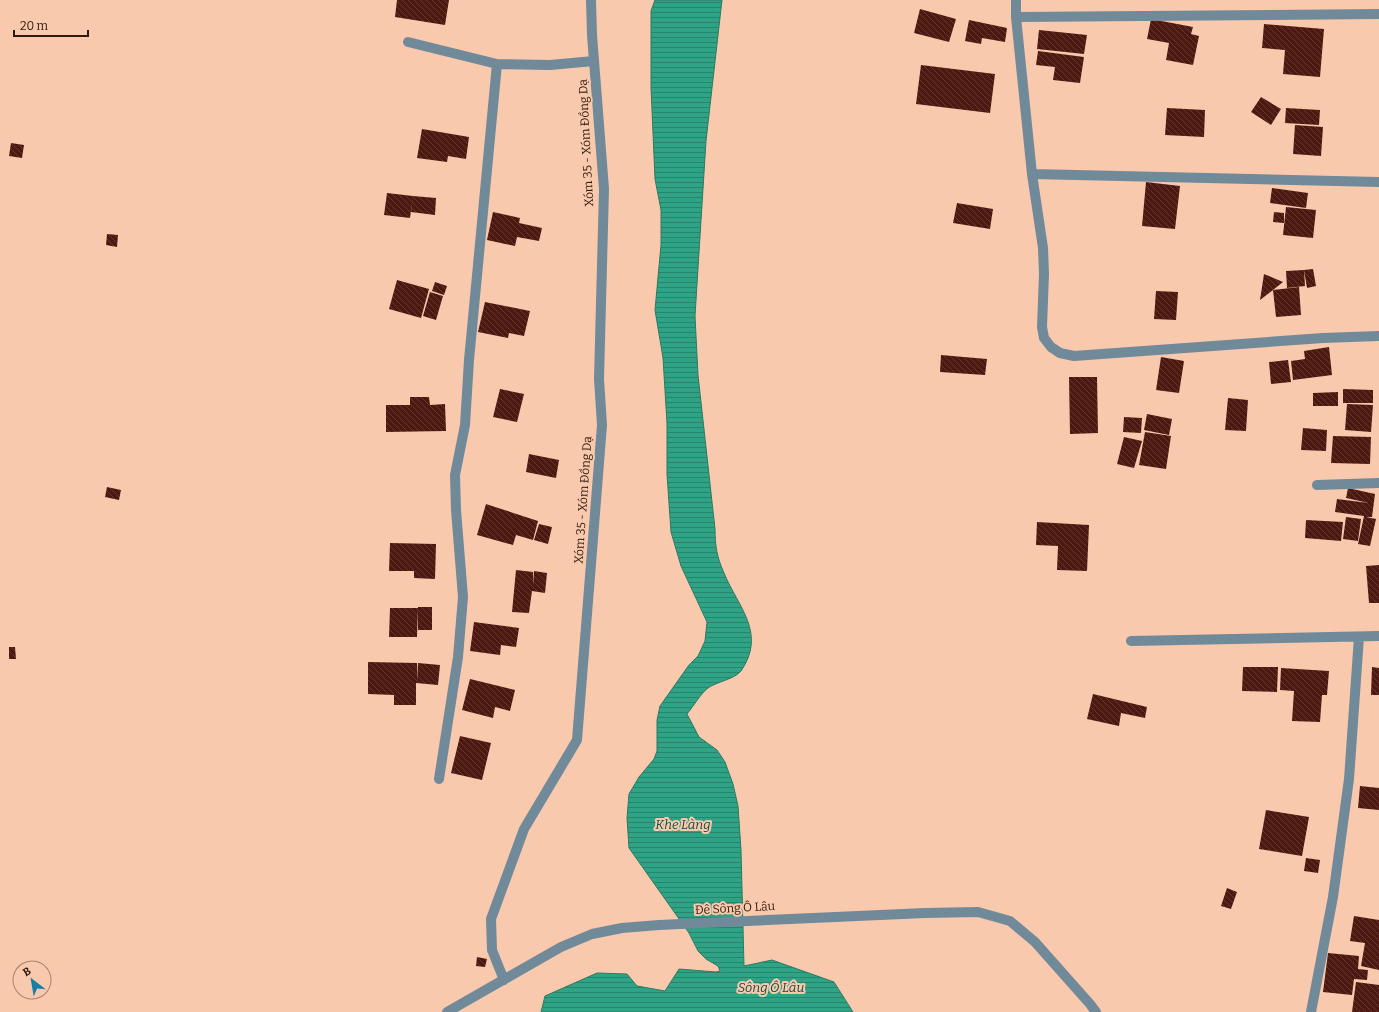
<svg xmlns="http://www.w3.org/2000/svg" width="1379" height="1012" viewBox="0 0 1379 1012" font-family="Bitter,serif">
  <style>
    .water { fill: url(#water-rules); stroke: #2e7a61 }
    .building { fill: url(#building-back-hatch) }
    .lines { fill: none; stroke-linecap: round; stroke-linejoin: round }
    .minor { stroke: #708a99; stroke-width: 10 }
    .labels { text-anchor: middle; dominant-baseline: central; stroke-width: 4; stroke-linejoin: round; paint-order: stroke }
    .street-label { font-size: 12px; fill: #2f1a0c; stroke: #f9c9ae }
    .water-label { font-size: 13px; font-style: italic; fill: #0d4e3e; stroke: #f9c9ae }
  </style>
  <defs>
    <pattern id="water-rules" width="6" height="5" patternUnits="userSpaceOnUse"><rect width="6" height="5" fill="#2ea385"/><path d="M0 2.5h6" fill="none" stroke="#28846b"/></pattern>
    <pattern id="building-back-hatch" width="6" height="6" patternUnits="userSpaceOnUse"><rect width="6" height="6" fill="#4d180f"/><path d="M-1 5l2 2M0 0l6 6M5-1l2 2" fill="none" stroke="#643830"/></pattern>
  </defs>
  <rect width="100%" height="100%" fill="#f9c9ae"/>
  <!-- water -->
  <path class="water" d="M655,0H722L706,141L695,316L698,375L715,529C715,546 717,557 724,573C738,607 767,633 741,671C735,679 716,682 708,688C701,693 693,707 687,714L699,737L717,750L725,762L733,784L738,806L741,850L744,966L772,960L834,982L853,1012H541L545,996L597,973L627,974L637,986L665,991L679,969L716,972L720,971L718,966L706,959L698,951L689,933L629,848L627,818L629,794L639,777L654,759L657,751V720L660,706L689,665L698,656L705,641L707,622L681,566L671,532L667,474V423L663,358L655,310L661,245V210L655,179L651,87V11Z"/>
  <!-- building -->
  <path class="building" d="M397,0H449L445,25L395,17Z
    M920,9L956,19L949,42L914,33Z
    M1151,19L1193,27L1191,34L1199,36L1193,65L1166,60L1169,43L1147,39Z
    M969,20L1007,28L1005,42L982,38L981,44L965,41Z
    M1264,24L1324,29L1320,77L1283,74L1285,50L1262,48Z
    M1039,30L1087,35L1084,54L1037,49Z
    M1038,51L1084,57L1080,83L1053,80L1055,67L1036,65Z
    M921,65L995,74L990,113L916,104Z
    M1261,97L1281,109L1271,125L1251,112Z
    M1167,108L1205,110L1204,137L1165,135Z
    M1286,108L1320,110L1319,125L1285,123Z
    M1295,125L1323,127L1321,156L1293,154Z
    M422,129L469,137L466,159L448,156L447,162L417,158Z
    M11,143L24,145L22,158L9,156Z
    M1146,182L1180,186L1175,229L1142,226Z
    M1272,188L1308,193L1306,208L1270,203Z
    M387,193L413,196L410,218L384,215Z
    M413,196L436,198L435,215L411,212Z
    M957,203L993,209L990,229L953,223Z
    M1286,207L1316,210L1313,238L1283,235Z
    M493,212L520,218L519,223L542,228L539,241L517,237L515,246L487,240Z
    M1274,212L1284,213V223L1273,222Z
    M107,234L118,235L117,247L106,245Z
    M1313,269L1316,286L1307,288L1304,270Z
    M1304,270L1305,286L1287,288L1286,271Z
    M1264,274L1283,282L1273,290L1299,287L1301,315L1276,317L1273,290L1260,300Z
    M397,280L429,289L421,318L389,309Z
    M435,282L447,286L444,295L432,291Z
    M1156,291L1178,292L1176,320L1154,319Z
    M430,292L443,296L436,320L423,316Z
    M485,302L530,311L524,336L509,333L508,338L478,332Z
    M1329,347L1332,375L1293,380L1291,361L1305,359L1304,351Z
    M941,355L987,359L985,375L940,372Z
    M1161,357L1184,361L1179,393L1156,390Z
    M1288,360L1291,382L1271,384L1269,362Z
    M1069,377H1097L1098,433L1070,434Z
    M500,389L524,394L517,422L493,417Z
    M1343,389L1373,390V403H1343Z
    M1338,392V406H1313V393Z
    M410,397H429L430,405L445,404L446,431L386,432V405H410Z
    M1228,398L1248,400L1246,431L1225,430Z
    M1347,404L1373,405L1371,432L1345,430Z
    M1147,414L1172,419L1169,435L1144,430Z
    M1124,417L1142,418L1141,433L1123,432Z
    M1303,428L1327,430L1326,451L1301,450Z
    M1145,432L1171,436L1166,469L1139,465Z
    M1333,436L1371,437L1370,464L1331,463Z
    M1124,437L1142,441L1134,468L1117,464Z
    M529,454L559,460L556,478L526,472Z
    M107,487L121,490L119,500L105,497Z
    M1348,488L1375,494L1372,517H1366L1376,519L1370,546L1358,544L1364,516L1335,512L1337,499L1369,503L1346,498Z
    M486,504L538,521L533,540L516,535L513,545L477,535Z
    M1346,517L1361,519L1358,541L1343,539Z
    M1306,520L1343,522L1341,541L1305,538Z
    M1037,522L1089,525L1087,571L1057,570L1058,546L1036,545Z
    M539,524L552,527L548,544L534,540Z
    M390,543L436,544L435,579L414,578V571H389Z
    M1379,565V603H1369L1366,566Z
    M516,570L533,572V585L534,571L547,573L545,593L532,591L529,613L512,612Z
    M418,607H432V630H418Z
    M390,608H418L417,637H389Z
    M474,622L519,628L516,647L501,645L500,655L470,651Z
    M9,647H15L16,659H9Z
    M368,662L417,663V681L418,663L440,665L438,685L416,683V705H394V695L368,694Z
    M1243,667H1278L1277,692L1242,691Z
    M1372,667L1379,668V695H1371Z
    M1281,668L1329,671L1327,695H1322L1320,722L1292,721L1294,691L1280,690Z
    M470,679L515,690L510,711L495,707L493,718L462,710Z
    M1093,694L1147,707L1145,718L1121,713L1119,726L1087,719Z
    M460,736L491,743L482,780L451,773Z
    M1360,786L1379,788V810L1358,808Z
    M1266,810L1309,817L1302,856L1259,849Z
    M1306,858L1320,860L1318,873L1304,871Z
    M1227,888L1237,892L1231,909L1221,906Z
    M1354,916L1379,920V970L1361,966L1365,943L1350,941Z
    M1328,953L1359,956L1358,969L1368,970L1367,980L1354,979L1352,995L1323,992Z
    M477,957L487,959L485,967L476,966Z
    M1356,982L1379,985V1012H1352Z"/>
  <g class="lines">
    <!-- minor -->
    <path class="minor" d="M1016,0V17L1032,174L1043,248L1044,274L1042,327L1044,338L1051,347L1060,353L1074,356L1323,338L1379,336
      M1016,17L1379,14
      M408,42L497,64L550,65L594,61
      M1032,174L1379,182
      M1317,485L1379,483
      M1131,641L1379,636
      M439,779L458,657L463,597L456,510L455,475L465,425L469,360L497,64
      M504,980L492,950L491,919L524,829L577,740L602,425L599,379L604,189L592,35L591,0
      M447,1012L561,947L592,934L622,928L659,925L925,913L978,912L1010,921L1035,942L1090,1004L1096,1012
      M1311,1012L1333,897L1349,779L1359,637"/>
  </g>
  <g class="labels">
    <!-- street labels -->
    <g class="street-label">
      <text transform="translate(586 143) rotate(-93)">Xóm 35 - Xóm Đồng Dạ</text>
      <text transform="translate(583 500) rotate(-86)">Xóm 35 - Xóm Đồng Dạ</text>
      <text transform="translate(735 908) rotate(-3)">Đê Sông Ô Lâu</text>
    </g>
    <!-- water labels -->
    <g class="water-label">
      <text x="683" y="824">Khe Làng</text>
      <text x="771" y="987">Sông Ô Lâu</text>
    </g>
  </g>
  <!-- north arrow -->
  <g transform="translate(32 980) rotate(329)"><circle r="19" fill="#f9c9ae" stroke="#a8836d"/>
  <path d="M0-3L7 15L0 10L-7 15Z" fill="#167fa9"/>
  <text y="-6" font-size="11" font-weight="bold" text-anchor="middle" fill="#2f1a0c">B</text>
  </g>
  <!-- scale -->
  <path d="M14 30v6h74v-6" fill="none" stroke="#2f1a0c" stroke-width="2"/>
  <text x="20" y="30" font-size="12" fill="#2f1a0c" stroke="#f9c9ae" stroke-width="3" paint-order="stroke">20 m</text>
</svg>
